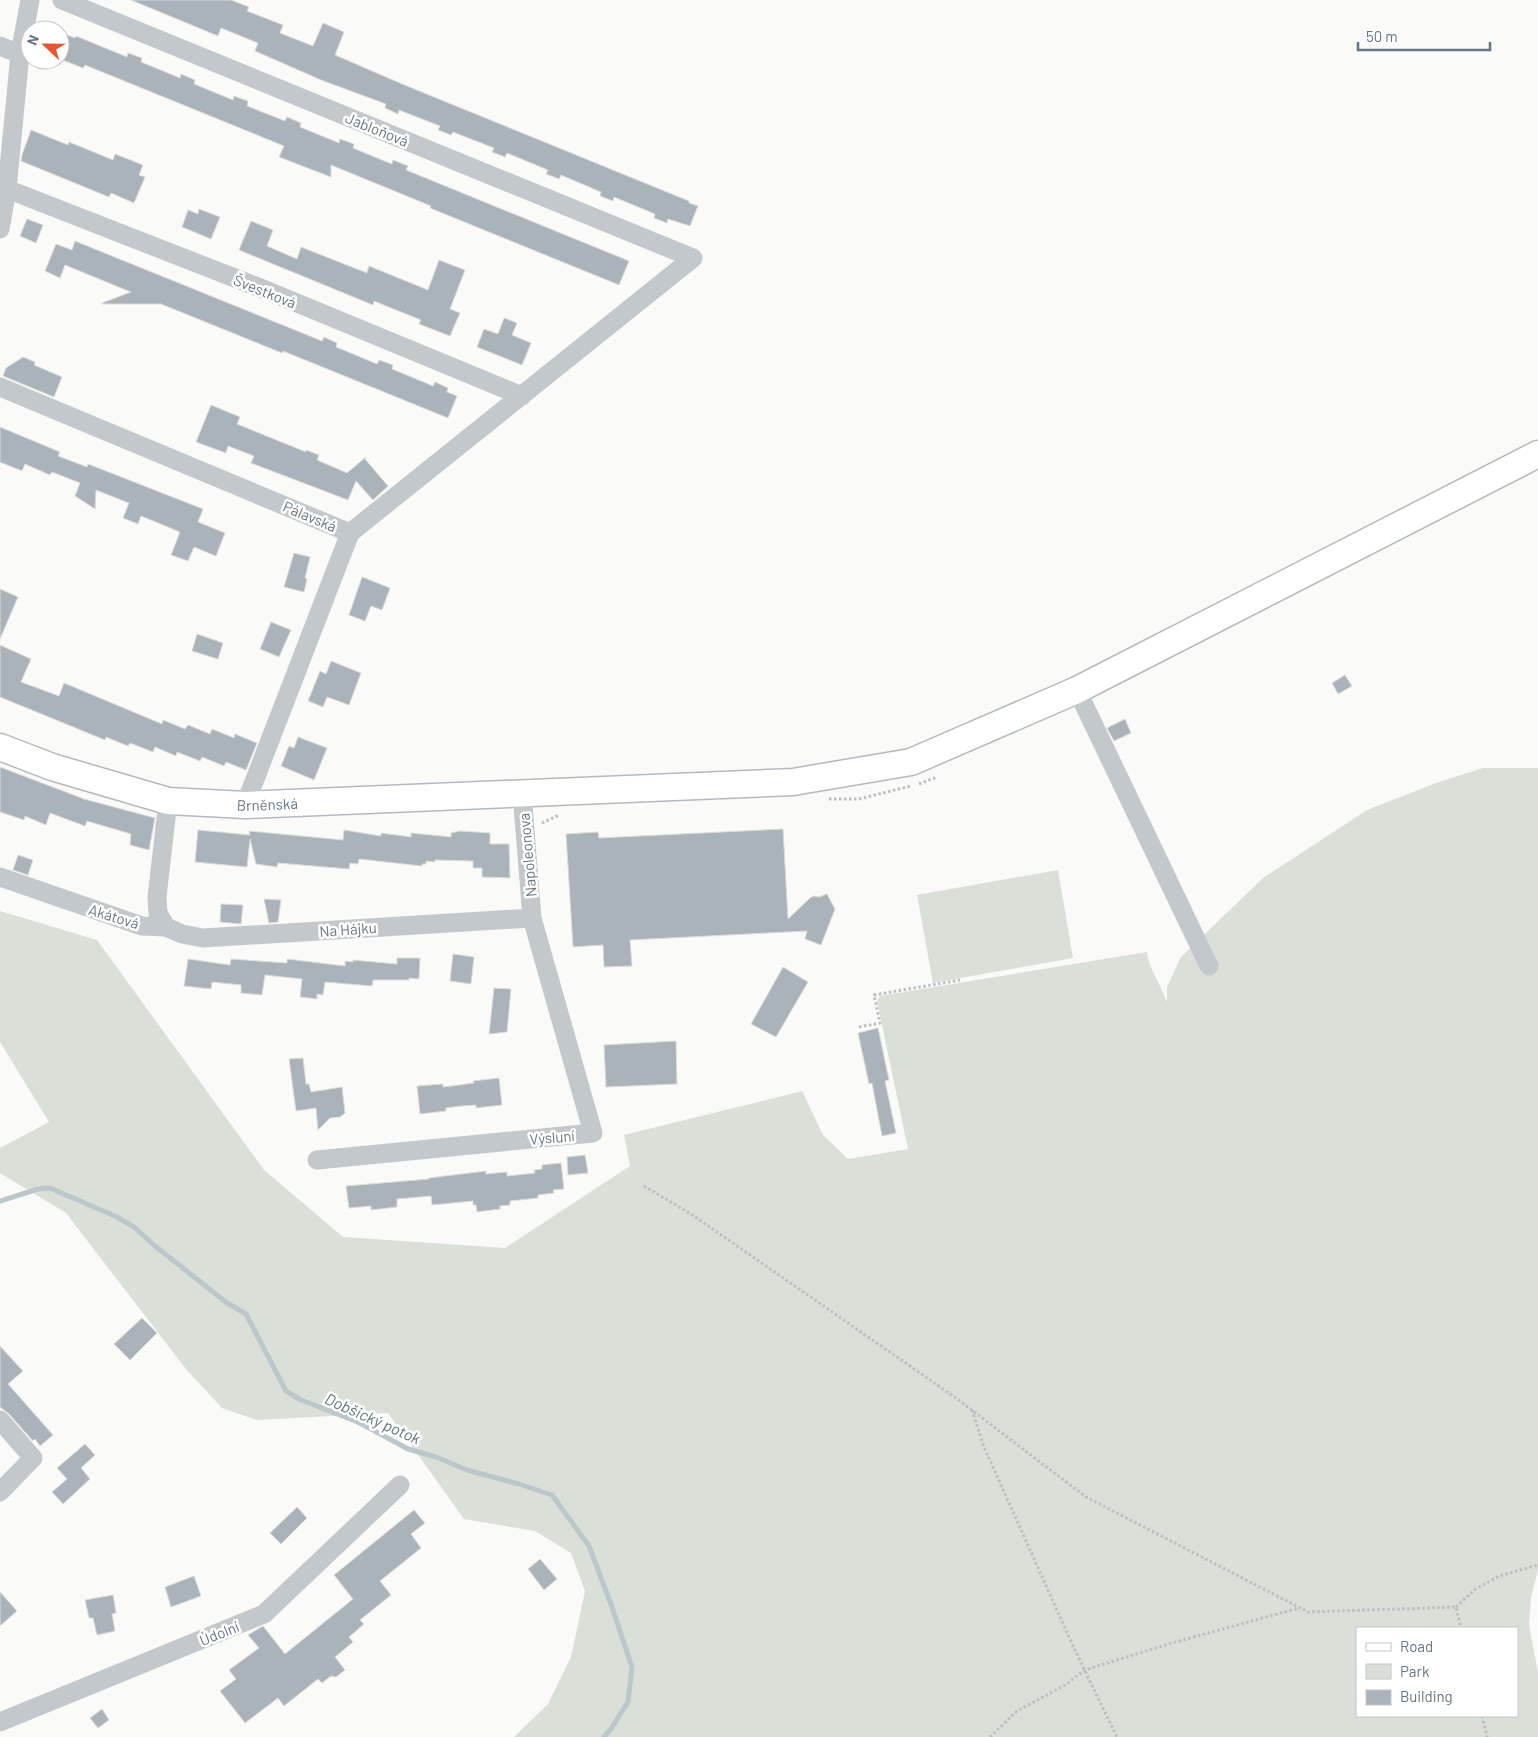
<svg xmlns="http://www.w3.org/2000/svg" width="1538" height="1737" viewBox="0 0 1538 1737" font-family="Barlow,sans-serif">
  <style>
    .green { fill: #dadfd7; fill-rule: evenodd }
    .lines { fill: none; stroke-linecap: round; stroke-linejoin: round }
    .stream { stroke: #bbc7cb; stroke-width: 5 }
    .building { fill: #aab3b9; stroke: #dcdcda }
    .secondary-casing { stroke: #b3babf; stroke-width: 29 }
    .path { stroke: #bbbfc2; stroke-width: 3; stroke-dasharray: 2.5 2.5; stroke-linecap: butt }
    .minor { stroke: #c3c8cc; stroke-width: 19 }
    .secondary { stroke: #fff; stroke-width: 26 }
    .labels { text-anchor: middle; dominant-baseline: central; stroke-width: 5; stroke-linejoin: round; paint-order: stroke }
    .street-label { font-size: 15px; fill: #657683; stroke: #fff }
    .water-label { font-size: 16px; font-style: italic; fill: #60757c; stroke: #fff }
  </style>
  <rect width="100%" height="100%" fill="#fafaf8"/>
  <!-- green -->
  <path class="green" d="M1483,768H1538V1570L1531,1597L1529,1625L1538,1673V1737H514L548,1704L571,1657L585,1591L571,1553L535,1531L464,1519L388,1413L257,1420L222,1408L186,1369L66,1213L0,1173V1148L49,1122L0,1042V911L97,940L264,1170L343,1237L505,1248L630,1166L624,1135L802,1091L823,1135L848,1159L908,1149L877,1001L880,996L1147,952C1148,967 1162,987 1167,1002V987L1181,957L1263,878L1367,810L1436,783ZM1357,1628H1517V1716H1357Z
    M1058,870L1073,958L933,983L917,895Z"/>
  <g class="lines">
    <!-- stream -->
    <path class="stream" d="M0,1201L38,1189L50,1188L117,1217L134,1227L155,1246L227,1303L246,1314L286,1391L301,1400L358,1422L408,1449L436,1457L467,1470L519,1484L552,1495L589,1546L612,1607L632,1667L628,1702L611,1729L604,1737"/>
  </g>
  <!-- building -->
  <path class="building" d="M131,0H231L249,7L247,11L283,25L280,33L313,46L323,23L344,32L335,55L402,84L689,201V203L698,206L690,226L668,219L667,223L654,218L655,214L614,197L613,201L600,196L601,192L561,175L559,179L546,174L548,170L507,153L505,157L492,152L494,148L453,132L451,135L438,130L440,126L399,110L398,114L385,108L386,104L321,80L255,51L258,43L221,28L218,36Z
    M60,32L75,38L76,36L127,57L128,53L142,58L141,62L180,78L181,74L195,80L194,84L233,100L234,96L242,99L248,101L247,106L285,121L287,117L301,123L300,127L339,143L340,139L354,144L353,148L372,156L392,164L393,160L408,166L406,170L629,261L619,285L430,208L431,206L331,165V177L279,157L284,146L85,65L83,68L60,59Z
    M31,130L68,145L69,142L113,160L115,154L143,165L139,175L145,177L134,203L111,193L109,197L21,161L22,155Z
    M199,209L220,217L211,239L182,227L188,210L198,214Z
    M27,219L43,225L36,243L20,236Z
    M251,221L273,230L267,246L297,259L301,247L367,273L369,266L428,290L439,260L465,270L450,309L460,313L450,336L419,324L421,320L374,301L373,305L239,250Z
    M75,241L322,341L324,337L337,343L336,347L377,364L379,360L393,365L392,369L433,386L435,382L448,388L447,392L457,396L448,418L283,351L282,353L161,304H102V303L131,292L65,265L60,278L45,271L56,244L72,250Z
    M504,318L517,323L512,335L531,343L522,365L477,347L484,329L498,334Z
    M23,357L35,362L34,365L62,377L54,397L3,376L6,368Z
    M211,405L240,417L237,424L306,452V450L319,455L317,460L347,473L366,457L365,459L388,486L373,500L356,481L348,500L251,463L254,456L228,446L226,453L196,442Z
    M0,427L60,452L58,456L87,467L88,464L203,509L198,522L225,533L216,556L194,547L188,561L171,555L180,532L141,516L138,524L123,518L129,503L96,490L95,509L75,496L80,483L52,472L50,475L25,464L22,471L0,462Z
    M294,553L310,557L305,578L307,579L304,592L284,587Z
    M362,577L390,588L382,610L371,606L365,621L349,615Z
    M0,589L18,597L0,639Z
    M271,622L291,630L279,657L260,649Z
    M197,634L223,643L218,659L192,651Z
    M0,645L31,659L21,682L59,696L64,683L162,724L163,720L185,729L188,725L210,734L212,729L234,738L235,734L257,743L246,770L226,762L224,766L202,757L200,761L177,752L176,756L155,747L153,752L130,743L128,746L106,737L105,740L0,697Z
    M331,661L361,673L349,705L327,697L323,707L308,701L320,671L326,674Z
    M1345,675L1352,686L1338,694L1332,683Z
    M1125,719L1131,733L1114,741L1107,728Z
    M298,737L327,748L314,780L281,766L289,746L294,748Z
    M0,767L84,799L155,818L149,850L130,845L131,834L87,821L85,826L50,813L46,825L25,816L24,820L0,812Z
    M783,829L788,919L810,898L814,896L819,897L827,894L835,909L821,945L805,939L807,931L630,940L632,966L604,967L603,945L573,947L566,834L598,832L599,838Z
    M198,830L250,835L249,831L343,840L344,830L381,836V833L411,837V833L451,837V833L460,831L490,833V844H509L510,878L482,877V868H473V861L435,860V862L426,861V864H422V866L359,859L358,864L350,863L349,869L278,863L277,867L256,864L250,839L247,867L195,862Z
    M18,855L33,860L28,875L13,870Z
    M264,899L281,900L278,922L269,923Z
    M221,904L243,905L241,924L220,922Z
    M453,954L474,957L471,984L450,981Z
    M397,958H420L419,979L409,978V980H373L372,986L325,982L323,995L317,994V999L300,997L302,979L265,975L262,995L241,993V985L212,982L211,989L184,986L188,959L230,965L231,959L287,963V959L345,966V961L353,962V960L397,964Z
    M783,967L808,982L776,1037L751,1024Z
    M494,988L511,989L507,1032L489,1034Z
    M878,1028L889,1080L885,1081L896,1133L882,1136L872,1083L869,1084L858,1033Z
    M676,1041L677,1084L606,1087L604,1045Z
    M303,1058L306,1084H309L311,1092L342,1087L345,1113L340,1117L330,1118L318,1130L316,1108L296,1111L289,1059Z
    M499,1078L502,1105L476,1108V1105L461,1106L446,1108V1111L420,1114L417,1086L443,1084V1087L459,1085L474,1083L473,1081Z
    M585,1155L588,1173L568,1175L567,1157Z
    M561,1163L564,1189L553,1190L554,1193L538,1195V1198L510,1201V1205L500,1206V1209L477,1212L476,1205H473V1201L432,1205L431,1196L397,1199V1207L371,1210V1206L349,1208L346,1186L429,1179V1178L486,1171V1174L507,1172V1176L535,1173L534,1170L542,1169V1165Z
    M142,1318L157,1333L130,1360L114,1344Z
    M0,1346L23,1371L8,1384L53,1435L40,1446L35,1439L33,1441L8,1413L0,1407Z
    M85,1444L95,1455L81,1468L90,1479L63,1504L52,1492L67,1479L57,1468Z
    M297,1507L307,1518L281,1544L270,1533Z
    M414,1510L425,1523L411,1534L421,1548L380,1581L391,1595L360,1620L364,1624L349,1637L353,1642L335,1657L345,1670L336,1677L331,1676L322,1683L318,1679L284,1706L278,1698L245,1723L220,1691L236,1679L229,1670L259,1648L248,1635L263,1626L285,1654L353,1599L334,1575Z
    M540,1559L557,1579L544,1590L528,1569Z
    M194,1576L201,1596L171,1607L165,1587Z
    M0,1592L17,1611L0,1626Z
    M113,1595L116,1613L112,1614L115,1631L97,1635L93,1618H89L85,1600Z
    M102,1709L109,1720L98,1728L90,1718Z"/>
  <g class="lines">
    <defs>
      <g id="secondary">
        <path id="s1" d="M0,747L52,767L168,801L245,805L793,782L911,762L1077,690L1538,454"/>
      </g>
    </defs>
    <!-- secondary casing -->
    <use href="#secondary" class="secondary-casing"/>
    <!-- path -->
    <path class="path" d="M919,784L937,777
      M829,799H859L911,786
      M542,823L559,815
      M859,1027L880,1023L874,995L960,980
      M644,1186L691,1214L956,1398L1086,1497L1308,1612L1456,1607L1461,1628
      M972,1410L984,1447L1073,1646L1117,1737
      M1456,1607L1474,1590L1499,1576L1538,1565
      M1482,1716L1487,1737
      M990,1737L1017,1711L1065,1685L1085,1670L1172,1643L1299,1608"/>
    <!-- minor -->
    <path class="minor" d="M62,0L693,258L350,533
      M0,46L20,54
      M7,189L268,291L522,396
      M0,229L7,189L20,54L30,0
      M0,387L350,533L245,805
      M1077,690L1209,966
      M0,877L142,926L166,927L182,934L203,938L532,918
      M166,927L158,913L157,897L168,801
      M317,1160L593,1133L532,918L522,793
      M0,1420L33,1458L0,1492
      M0,1722L264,1614L400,1485"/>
    <!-- secondary -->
    <use href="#secondary" class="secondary"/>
  </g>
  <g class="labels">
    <!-- street labels -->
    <g class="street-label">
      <text transform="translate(377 129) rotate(22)">Jabloňová</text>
      <text transform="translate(265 291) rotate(22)">Švestková</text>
      <text transform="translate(310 516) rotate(23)">Pálavská</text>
      <text stroke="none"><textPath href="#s1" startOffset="276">Brněnská</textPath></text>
      <text transform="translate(527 855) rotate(-95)">Napoleonova</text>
      <text transform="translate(114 916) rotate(17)">Akátová</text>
      <text transform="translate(348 929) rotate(-4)">Na Hájku</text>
      <text transform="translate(552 1137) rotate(-5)">Výsluní</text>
      <text transform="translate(219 1633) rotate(-22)">Údolní</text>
    </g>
    <!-- water labels -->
    <g class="water-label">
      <text transform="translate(373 1418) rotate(24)">Dobšický potok</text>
    </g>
  </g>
  <!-- legend -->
  <rect x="1356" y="1627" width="162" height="90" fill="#ffffff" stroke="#c1c8cd"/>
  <rect x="1366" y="1643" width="25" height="8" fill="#ffffff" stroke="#c1c8cd"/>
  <text x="1400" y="1652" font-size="15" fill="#657683">Road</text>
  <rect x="1366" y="1664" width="25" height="15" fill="#dadfd7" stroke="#c1c8cd"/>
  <text x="1400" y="1677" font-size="15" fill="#657683">Park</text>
  <rect x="1366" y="1690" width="25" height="15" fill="#aab3b9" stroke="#c1c8cd"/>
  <text x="1400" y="1702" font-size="15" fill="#657683">Building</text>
  <!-- north arrow -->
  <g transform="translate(45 45) rotate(292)"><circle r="24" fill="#ffffff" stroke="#c1c8cd"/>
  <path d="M0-4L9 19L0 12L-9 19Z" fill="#e4572e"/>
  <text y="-8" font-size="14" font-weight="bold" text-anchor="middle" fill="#657683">N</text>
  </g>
  <!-- scale -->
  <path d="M1358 42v8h132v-8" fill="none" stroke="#657683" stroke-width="2.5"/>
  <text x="1366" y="42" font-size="15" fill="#657683" stroke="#ffffff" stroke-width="4" paint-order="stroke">50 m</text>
</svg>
